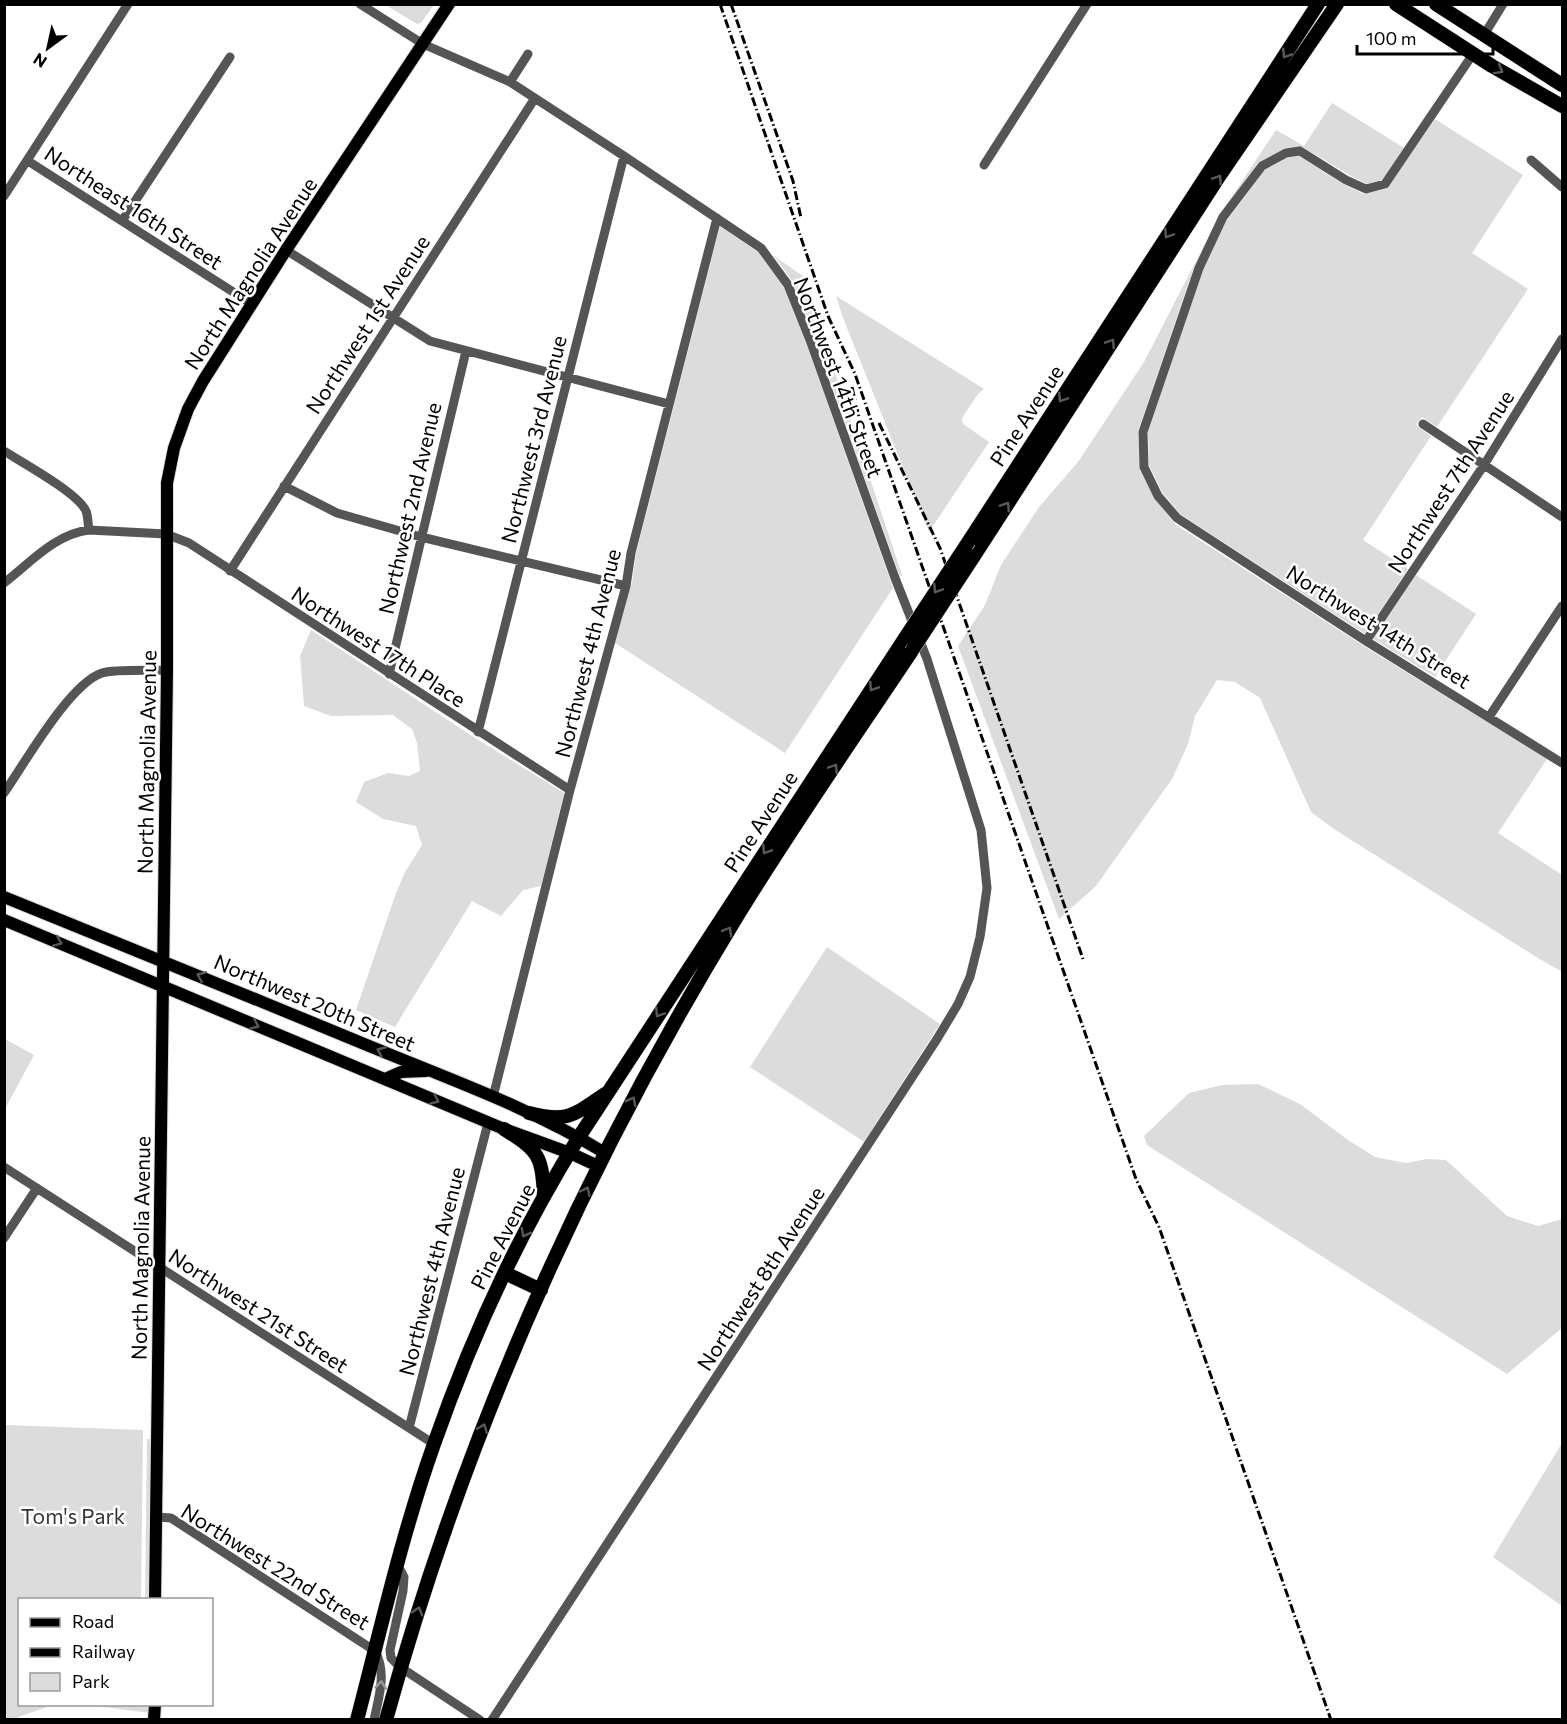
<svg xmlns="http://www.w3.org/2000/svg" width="1567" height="1724" viewBox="0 0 1567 1724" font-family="Commissioner,sans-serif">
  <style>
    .green { fill: #dcdcdc }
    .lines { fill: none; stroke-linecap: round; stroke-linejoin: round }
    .major-casing { stroke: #dbdbdb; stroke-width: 14 }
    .highway-casing { stroke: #dbdbdb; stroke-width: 15 }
    .minor { stroke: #555; stroke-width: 9 }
    .major { stroke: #000; stroke-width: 12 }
    .highway { stroke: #000; stroke-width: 14 }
    .rail { stroke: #000; stroke-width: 3; stroke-dasharray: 9 3 1.5 3; stroke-linecap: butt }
    .highway-bridge-casing { stroke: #dbdbdb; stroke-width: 15; stroke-linecap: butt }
    .highway-bridge { stroke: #000; stroke-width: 14 }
    .oneway { stroke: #595959 }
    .oneway2 { stroke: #999 }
    .labels { text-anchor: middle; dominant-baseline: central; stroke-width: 5; stroke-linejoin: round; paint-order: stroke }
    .street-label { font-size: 21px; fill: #000; stroke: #fff }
    .park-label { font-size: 21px; fill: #333; stroke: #fff }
  </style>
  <rect width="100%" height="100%" fill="#fff"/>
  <!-- green -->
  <path class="green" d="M386,5H434L421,23L417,24Z
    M1332,103L1404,148L1383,180L1367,184L1349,175L1303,147L1285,148L1258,163L1221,213L1276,130L1304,146Z
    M1435,119L1523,175L1472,253L1528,289L1437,427L1422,417L1416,425L1431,436L1363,540L1408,569L1365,634L1180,514L1162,492L1149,465L1148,432L1203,269L1227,220L1265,170L1287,158L1299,156L1343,184L1364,194L1386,189Z
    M720,226L758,252L784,288L806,343L893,588L785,753L615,643L632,582L636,554Z
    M1211,232L1194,267L1138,431L1140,470L1154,498L1176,525L1367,648L1547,759L1498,833L1562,875V972L1538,958L1334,829L1311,812L1260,698L1235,682L1217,680L1195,716L1188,744L1172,779L1096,886L1059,919L958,646L985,605L1001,565L1039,507L1078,462L1144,362Z
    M774,256L803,276L902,575L900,577L815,338L793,282Z
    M836,296L984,389L978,394L962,418L963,424L989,442L929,532L843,318Z
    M1416,575L1476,614L1435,677L1373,639Z
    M311,630L472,736L564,793L541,886L523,890L501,916L472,901L395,1027L356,1010L396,893L405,872L422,845L416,826L383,819L356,802L364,782L388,773L409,776L420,771L417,743L412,729L393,715L331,716L304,706L300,656Z
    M827,947L940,1024L864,1142L750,1067Z
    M5,1039L34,1055L5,1109Z
    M1258,1084L1300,1104L1348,1140L1375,1157L1406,1163L1427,1159L1446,1160L1507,1216L1538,1226L1562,1219V1328L1507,1374L1147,1145L1144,1136L1189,1093L1222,1085Z
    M5,1425L143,1430L141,1599L20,1600V1704L53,1705L10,1720L4,1719Z
    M147,1439H152L151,1599L145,1600Z
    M1562,1443V1606L1493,1557Z
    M88,1705H150V1713Z"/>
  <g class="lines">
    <defs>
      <path id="major" d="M4,897C128,947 251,997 374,1048C452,1080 533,1109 605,1153
        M4,920L504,1129L570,1153L598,1166
        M385,1079L401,1072L426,1071
        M155,1600L167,670V483L174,448L188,409L203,381L286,250L449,4
        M154,1720L155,1704"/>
      <path id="highway" d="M1396,4L1492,66L1562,106
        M1436,4L1562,85
        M969,541L1318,4
        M974,556L1220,175L1337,4
        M529,1113C568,1123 574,1115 605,1094
        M504,1129C539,1151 542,1155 544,1197
        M505,1273L541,1290
        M357,1720C381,1628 402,1534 434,1444C471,1338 519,1233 579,1137L905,638
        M386,1720C463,1440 582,1171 733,923C789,831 851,742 911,652"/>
    </defs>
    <!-- major casing -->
    <use href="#major" class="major-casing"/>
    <!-- highway casing -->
    <use href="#highway" class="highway-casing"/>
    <!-- minor -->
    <path class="minor" d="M360,4L423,44L510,82L624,156L761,248L788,285L810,340L895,578L927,659L981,830L987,888L980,937L970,977L958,1004L937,1039L492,1720
      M1484,35L1503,4
      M1473,54L1385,184L1366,189L1346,180L1300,151L1286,153L1262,166L1223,217L1199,268L1143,432L1144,467L1158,496L1177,518L1366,641L1562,763
      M510,82L528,54
      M1531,160L1562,187
      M28,161L252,304
      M984,165L1087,4
      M4,196L128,4
      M122,221L230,57
      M286,250L430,341L669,404
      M1423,424L1562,517
      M4,451C23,463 78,493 86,511C88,516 88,525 89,530
      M284,486L337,513L421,537L626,586
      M230,571L535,98
      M4,583C30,563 55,534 89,530L166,534L189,543L570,790
      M1366,641L1484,465L1562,339
      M389,674L466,351
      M1489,717L1562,606
      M478,732L624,156
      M4,793C25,763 69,684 102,673C115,669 151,671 167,670
      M493,1097L570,790L626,586L631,553L717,218
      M4,1167L434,1444
      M4,1238L37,1188
      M409,1428L488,1123
      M156,1517L171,1518L375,1651C387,1673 379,1696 374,1720
      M398,1566L404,1577L403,1591L390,1650L391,1658L400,1667L480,1720"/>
    <!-- major -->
    <use href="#major" class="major"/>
    <!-- highway -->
    <use href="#highway" class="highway"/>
    <!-- rail -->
    <path class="rail" d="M720,4L828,316L855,374L1136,1179L1159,1227L1331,1720
      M731,4L793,181L801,218
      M852,387L863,434
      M879,423L940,548L1083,959"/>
    <defs>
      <path id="highway-bridge" d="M905,638L969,541
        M911,652L974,556"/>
    </defs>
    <!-- highway-bridge casing -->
    <use href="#highway-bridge" class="highway-bridge-casing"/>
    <!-- highway-bridge -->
    <use href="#highway-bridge" class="highway-bridge"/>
  </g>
  <!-- one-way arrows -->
  <defs><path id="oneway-chevron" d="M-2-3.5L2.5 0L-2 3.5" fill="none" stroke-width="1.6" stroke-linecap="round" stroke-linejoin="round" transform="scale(1.5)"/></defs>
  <g class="oneway">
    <use href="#oneway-chevron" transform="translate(1286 54) rotate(123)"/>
    <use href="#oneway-chevron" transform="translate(1499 70) rotate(29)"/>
    <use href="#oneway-chevron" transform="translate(1218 179) rotate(-56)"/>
    <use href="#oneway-chevron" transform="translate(1168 234) rotate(123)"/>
    <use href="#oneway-chevron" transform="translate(1111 343) rotate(-57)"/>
    <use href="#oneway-chevron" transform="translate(1062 398) rotate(123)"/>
    <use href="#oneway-chevron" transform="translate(1006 506) rotate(-57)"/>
    <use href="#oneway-chevron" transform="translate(937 589) rotate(123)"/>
    <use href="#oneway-chevron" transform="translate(873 687) rotate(123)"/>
    <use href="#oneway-chevron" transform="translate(834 768) rotate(-57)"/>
    <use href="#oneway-chevron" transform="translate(766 850) rotate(123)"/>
    <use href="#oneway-chevron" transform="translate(728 931) rotate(-60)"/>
    <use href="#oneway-chevron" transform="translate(58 942) rotate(23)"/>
    <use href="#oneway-chevron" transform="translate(201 976) rotate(-157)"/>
    <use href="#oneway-chevron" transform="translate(659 1013) rotate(123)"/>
    <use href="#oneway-chevron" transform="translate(255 1025) rotate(23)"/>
    <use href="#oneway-chevron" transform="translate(381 1051) rotate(-157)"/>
    <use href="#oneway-chevron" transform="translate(435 1100) rotate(23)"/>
    <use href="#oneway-chevron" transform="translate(632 1101) rotate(-62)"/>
    <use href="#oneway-chevron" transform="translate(586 1191) rotate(-65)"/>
    <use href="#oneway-chevron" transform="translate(525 1233) rotate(117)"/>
    <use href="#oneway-chevron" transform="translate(483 1428) rotate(-68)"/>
    <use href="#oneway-chevron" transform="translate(418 1611) rotate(-73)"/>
  </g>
  <use class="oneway2" href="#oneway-chevron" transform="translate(381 1685) rotate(-84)"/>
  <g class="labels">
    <!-- street labels -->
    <g class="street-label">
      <text transform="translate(134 207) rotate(33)">Northeast 16th Street</text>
      <text transform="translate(250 273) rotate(-57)">North Magnolia Avenue</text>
      <text transform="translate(367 324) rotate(-57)">Northwest 1st Avenue</text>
      <text transform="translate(839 377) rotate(69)">Northwest 14th Street</text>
      <text transform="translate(1026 415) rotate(-57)">Pine Avenue</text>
      <text transform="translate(533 439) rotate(-76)">Northwest 3rd Avenue</text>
      <text transform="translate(1450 481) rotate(-57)">Northwest 7th Avenue</text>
      <text transform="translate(409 508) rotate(-77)">Northwest 2nd Avenue</text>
      <text transform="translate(1379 626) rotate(32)">Northwest 14th Street</text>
      <text transform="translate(379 646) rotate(33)">Northwest 17th Place</text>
      <text transform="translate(587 653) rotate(-76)">Northwest 4th Avenue</text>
      <text transform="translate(146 762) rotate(-89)">North Magnolia Avenue</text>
      <text transform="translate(760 821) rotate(-57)">Pine Avenue</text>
      <text transform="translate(315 1002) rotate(23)">Northwest 20th Street</text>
      <text transform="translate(502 1236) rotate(-63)">Pine Avenue</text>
      <text transform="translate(140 1248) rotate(-89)">North Magnolia Avenue</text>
      <text transform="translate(431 1271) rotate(-76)">Northwest 4th Avenue</text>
      <text transform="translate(760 1278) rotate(-57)">Northwest 8th Avenue</text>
      <text transform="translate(259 1310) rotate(33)">Northwest 21st Street</text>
      <text transform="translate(276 1566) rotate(32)">Northwest 22nd Street</text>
    </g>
    <!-- park labels -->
    <g class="park-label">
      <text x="73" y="1515">Tom's Park</text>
    </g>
  </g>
  <!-- border -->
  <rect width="1567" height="1724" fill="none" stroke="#000000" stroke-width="12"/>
  <!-- legend -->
  <rect x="18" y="1598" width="195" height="108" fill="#ffffff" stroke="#999999" stroke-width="1.5"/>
  <rect x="30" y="1618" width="30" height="9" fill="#000000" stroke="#999999" stroke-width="1.5"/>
  <text x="72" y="1628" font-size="18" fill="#000000">Road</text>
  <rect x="30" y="1648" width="30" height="9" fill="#000000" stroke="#999999" stroke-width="1.5"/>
  <text x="72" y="1658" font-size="18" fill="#000000">Railway</text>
  <rect x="30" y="1673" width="30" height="18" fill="#dcdcdc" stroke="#999999" stroke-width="1.5"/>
  <text x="72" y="1688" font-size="18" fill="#000000">Park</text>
  <!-- north arrow -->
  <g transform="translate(48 48) rotate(213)" stroke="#ffffff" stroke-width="4.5" paint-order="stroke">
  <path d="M0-4.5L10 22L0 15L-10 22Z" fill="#000000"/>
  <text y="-9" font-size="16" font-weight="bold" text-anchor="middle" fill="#000000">N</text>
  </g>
  <!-- scale -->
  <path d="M1357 45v9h136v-9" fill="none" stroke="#000000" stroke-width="3"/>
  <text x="1366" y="45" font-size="18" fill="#000000" stroke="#ffffff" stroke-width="4.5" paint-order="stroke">100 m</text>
</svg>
